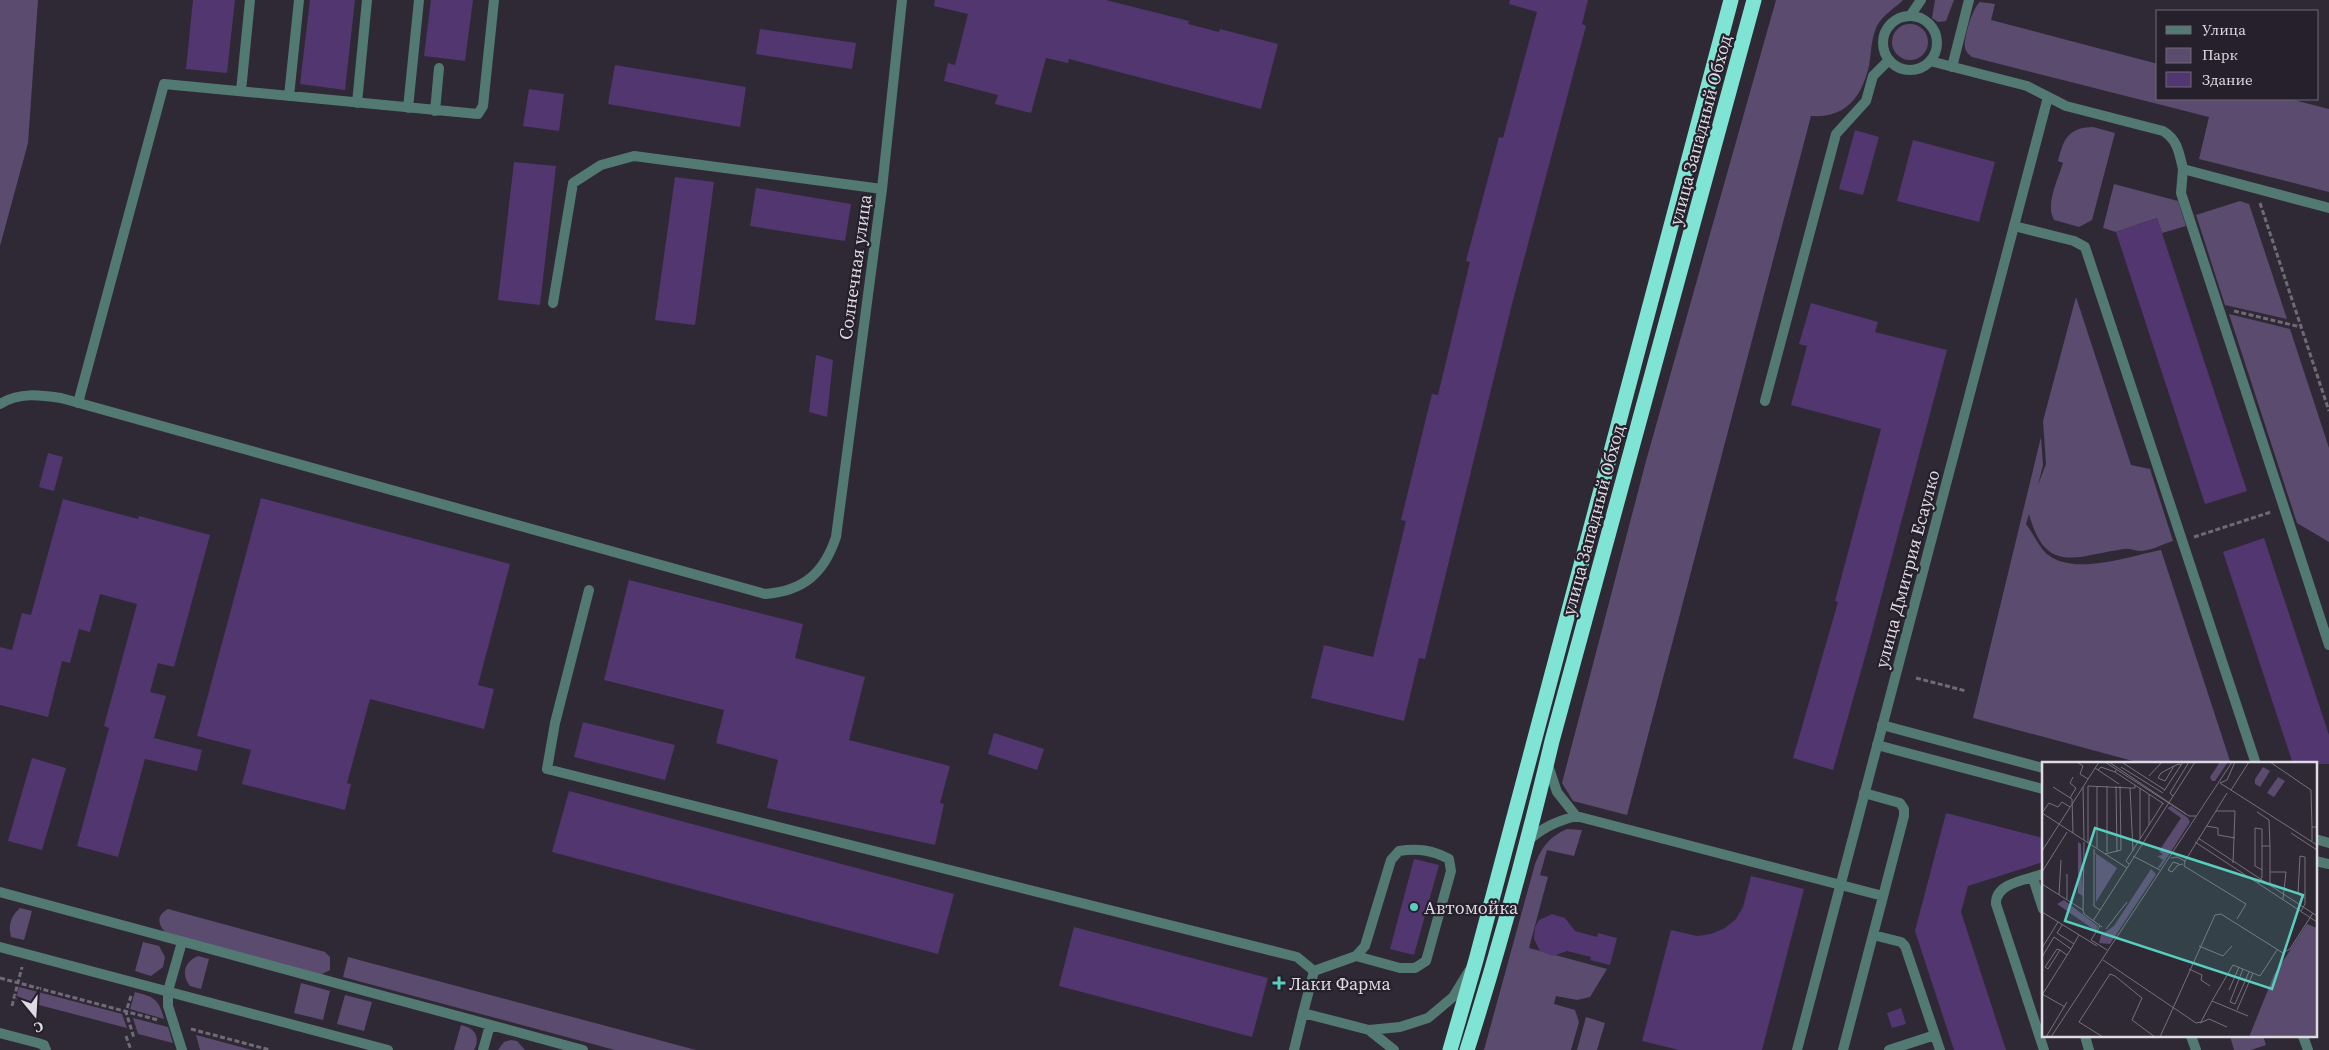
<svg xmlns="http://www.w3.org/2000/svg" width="2329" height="1050" viewBox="0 0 2329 1050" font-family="'Source Serif 4',serif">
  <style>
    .green { fill: #5b4b6f }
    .building { fill: #52366f }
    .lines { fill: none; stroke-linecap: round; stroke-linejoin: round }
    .path { stroke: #6f6a75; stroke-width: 3; stroke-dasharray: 5 2.5; stroke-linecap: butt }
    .lane { stroke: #537973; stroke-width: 10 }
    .street { stroke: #537973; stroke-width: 10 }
    .highway { stroke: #80e4d5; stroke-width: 15 }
    .poi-dot { fill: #59cebe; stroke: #25202c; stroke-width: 2 }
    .labels { text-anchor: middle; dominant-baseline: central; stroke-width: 4.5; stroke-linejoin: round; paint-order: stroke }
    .street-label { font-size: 18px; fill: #dedbe3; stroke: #25202c }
    .poi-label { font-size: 18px; fill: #dedbe3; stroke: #25202c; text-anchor: start }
    .inset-road { fill: none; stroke: #75707b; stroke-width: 1 }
    .view { fill: #59cebe; fill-opacity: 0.15; stroke: #59cebe; stroke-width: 2.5 }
    .inset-edge { fill: none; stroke: #dedbe3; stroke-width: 2.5 }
  </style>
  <rect width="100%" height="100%" fill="#2f2936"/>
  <!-- green -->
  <path class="green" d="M0,0H38L28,143L0,246Z
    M1776,0H1903C1893,10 1879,17 1875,31C1871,42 1871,55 1869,66C1861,98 1846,118 1811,116L1627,815L1573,801L1562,783L1646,461Z
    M1935,0H1954L1946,21L1938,22L1932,18Z
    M1980,2L1995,4L1991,20L2158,64V99H2290L2329,109V192L2199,159L2209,117L1972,57C1969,55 1966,52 1965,48C1963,40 1973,6 1980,2Z
    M1892 42a18 18 0 1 1 36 0a18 18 0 1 1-36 0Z
    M2093,127L2115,133L2092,220L2079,227L2054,220C2045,205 2058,179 2063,163L2058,161C2064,139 2067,128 2093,127Z
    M2114,184L2178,201L2186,226L2162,233L2157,218L2116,232L2103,228Z
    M2240,201L2249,204L2287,319L2225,305L2196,215Z
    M2076,297L2131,465L2150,469L2173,541C2163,544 2150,551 2140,551C2134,551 2130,548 2124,549C2078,555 2046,577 2029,514L2026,524C2032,532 2037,542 2043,550C2068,579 2129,556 2161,550L2231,764H2144L1973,718L2041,437L2043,465L2038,485L2046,464L2043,421Z
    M2229,314L2290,329L2329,448V542L2297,523Z
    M1567,829L1582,830L1574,856L1547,850L1540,875L1548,877L1529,948L1607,969L1590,997L1577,1000L1556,996L1554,1004L1575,1010L1579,1022L1571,1050H1484L1535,864C1542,847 1549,837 1567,829Z
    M20,908L32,911L24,940L11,937C8,925 11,916 20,908Z
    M168,909L325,952L330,957V970L320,975L165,932C157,923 157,915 168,909Z
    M143,942L159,946L165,957L163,967L151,976L135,971Z
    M198,956L209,959L201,989L190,986C181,975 184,962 198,956Z
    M348,957L696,1050H615L343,977Z
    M301,983L330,991L323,1020L294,1013Z
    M19,987L122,1014L127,1028L16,999Z
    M135,992C154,997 159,999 164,1019L130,1009Z
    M345,995L372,1002L364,1031L337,1024Z
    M1586,1017L1605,1023L1597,1050H1577Z
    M133,1018L168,1027L173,1043L138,1034Z
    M461,1025C474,1028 481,1036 474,1050H454Z
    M196,1035L252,1050H200Z
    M2230,1036H2263L2266,1045L2251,1050H2234Z
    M511,1040L517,1041L525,1050H498L504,1042Z"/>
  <!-- building -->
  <path class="building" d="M193,0H235L227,73L186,69Z
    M310,0H355L345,90L300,84Z
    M431,0H473L465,61L424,56Z
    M935,0H1106L1189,21L1188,24L1219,32L1220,29L1278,44L1261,109L1069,59L1068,63L1046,58L1031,113L995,104L998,95L944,81L948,63L955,65L968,14L934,6Z
    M1510,0H1588L1582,24L1586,26L1512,304L1425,659L1419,658L1404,721L1311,698L1324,645L1373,657L1406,521L1401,520L1432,394L1438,395L1470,262L1466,261L1499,137L1503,138L1537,12L1509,4Z
    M760,29L856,43L852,69L756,54Z
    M615,65L746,87L740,127L608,104Z
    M529,89L564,94L559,131L523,126Z
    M1855,130L1879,137L1863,195L1839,189Z
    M1913,140L1995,162L1979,222L1897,201Z
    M514,162L556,166L540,305L498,300Z
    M675,177L714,182L695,325L655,320Z
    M756,188L851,204L845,241L750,226Z
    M2157,218L2247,491L2205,504L2116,232Z
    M1811,303L1878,322L1875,332L1947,350L1870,639L1833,770L1793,758L1838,602L1835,601L1881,429L1791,405L1807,346L1799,344Z
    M816,355L833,360L827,417L809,412Z
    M48,453L63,457L54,491L39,487Z
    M261,498L510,564L478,685L494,689L484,729L370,699L347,783L351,784L345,810L242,784L251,750L197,736Z
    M63,499L138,519L139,516L210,535L174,667L158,663L150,692L166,696L154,738L202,750L197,771L145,759L118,857L77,846L109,728L104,726L137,604L100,594L90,632L79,629L70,663L62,661L48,717L0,705V647L12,650L22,613L31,615Z
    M2264,538L2329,735V764H2293L2223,552Z
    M629,580L803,624L795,658L865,677L849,740L950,766L940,803L944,804L935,845L767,808L778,760L716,743L724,710L604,680Z
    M583,722L675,745L665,780L574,757Z
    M994,733L1044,749L1037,770L988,754Z
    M32,758L66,768L42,850L8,841Z
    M569,791L954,894L938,954L552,852Z
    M1946,813L2043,838V862L1968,886L1961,912L2006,1050H1954L1915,931Z
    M1414,859L1439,865L1414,955L1390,949Z
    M1751,876L1804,889L1762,1050H1679L1642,1041L1671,930L1697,936L1711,934L1725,928L1736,919L1743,907Z
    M1552,914L1565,918L1575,931L1597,937L1598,933L1617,938L1610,965L1590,960L1591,957L1567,951L1553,956L1540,951L1534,939L1535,927L1539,920Z
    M1074,927L1268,978L1252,1037L1059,986Z
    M1901,1008L1906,1024L1892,1028L1887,1013Z"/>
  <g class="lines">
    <!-- path -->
    <path class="path" d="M2260,203L2329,411
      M2234,311L2301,327
      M2194,537L2271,512
      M1916,678L1966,691
      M0,978L158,1020
      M131,996L126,1012L134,1038
      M12,1006L22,967
      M191,1029L270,1050
      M126,1036L131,1050"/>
    <!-- lane -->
    <path class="lane" d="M1952,67L1969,0
      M241,91L250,0
      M289,96L299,0
      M357,103L367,0
      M408,108L419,0
      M435,111L439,68
      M2183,169L2181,193L2329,645
      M2014,226L2074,241L2085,247L2256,764
      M553,303L573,183L601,165L634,156L882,189
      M1765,401L1836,134L1866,101L1873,76L1889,60
      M78,403L164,84L478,114L483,106L494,0
      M589,590L555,723L547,769L1297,957L1314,971L1303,1013
      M1882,725L2043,768
      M1877,745L2043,789
      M1548,765L1557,792L1576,816
      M2315,839L2329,843
      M1529,840C1543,827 1558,821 1576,816L1883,896
      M2315,861L2329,864
      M2043,874C2026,880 1995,883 1996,904L2044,1050
      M2033,878L2043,909
      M1873,935L1901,942L1905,946L1940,1050
      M1314,971L1356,956L1365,946L1391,860L1399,851C1418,848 1432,850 1449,859L1451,871L1426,961L1415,968H1400L1356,956
      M168,991V1006L182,1050
      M0,1033L38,1043L44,1045L46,1050
      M2085,1036L2089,1050
      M2191,1036L2196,1050
      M2303,1036L2308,1050
      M1843,1050L1904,816V809L1900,803L1864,793
      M1889,1050L1935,1035"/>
    <!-- street -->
    <path class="street" d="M1883 43a27 27 0 1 1 54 0a27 27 0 1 1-54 0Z
      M1910,16L1921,0
      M1930,61L2027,86L2066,106L2163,131C2178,140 2179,153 2183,169L2329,208
      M0,404C19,392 40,395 61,398L765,594C804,591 824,573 836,537L882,189L902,0
      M0,892L583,1050
      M0,947L388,1050
      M168,991L182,942
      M1369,1030L1394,1050
      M483,1050L490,1025
      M1294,1050L1303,1013L1369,1030L1400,1027L1428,1018L1453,997L1469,971
      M1797,1050L2048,97"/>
    <!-- highway -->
    <path class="highway" d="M1450,1050L1476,960L1731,0
      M1467,1050C1500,947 1527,846 1552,741L1754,0"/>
  </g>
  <!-- markers -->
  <g class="poi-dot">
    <circle cx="1414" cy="907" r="5"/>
    <path d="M1276.5 975.5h5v5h5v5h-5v5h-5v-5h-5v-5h5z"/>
  </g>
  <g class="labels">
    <!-- street labels -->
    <g class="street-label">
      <text transform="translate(1700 130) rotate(-75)">улица Западный Обход</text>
      <text transform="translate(855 267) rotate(-82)">Солнечная улица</text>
      <text transform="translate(1593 520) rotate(-75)">улица Западный Обход</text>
      <text transform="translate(1907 569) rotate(-75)">улица Дмитрия Есаулко</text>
    </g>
    <!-- poi labels -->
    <g class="poi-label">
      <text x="1424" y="907">Автомойка</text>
      <text x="1289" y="983">Лаки Фарма</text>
    </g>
  </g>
  <!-- overview -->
  <g transform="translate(2042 762)">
    <rect width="275" height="275" fill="#2f2936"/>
    <path d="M178,0H186L173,19H170L168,15ZM221,5L228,9L218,25L213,22V17ZM236,15L243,19L232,35L225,31ZM129,44L146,56L148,60L119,105L115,107L121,98L115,94L121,93L117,89L139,56L125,46ZM36,80L39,82L41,134L36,131ZM52,90L75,106L54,140V93ZM109,107L114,112L68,182L57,181L59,173L72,164ZM22,138L56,164L54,169L15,142ZM265,162L275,166V275H207L232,213Z" fill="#5b4b6f"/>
    <path class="inset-road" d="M35,0L41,4L38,12L46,17M63,0L147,54H154M67,0L144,52M228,0L269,28L270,65M81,1L123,28M132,4L123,19L116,16L119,11L132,4L137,2L139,3M79,5L121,31M53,6L77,22M56,8L59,5L73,10M74,8L73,10L122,42M107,14L120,0M178,21L275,83M178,21L185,18L193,0M55,24V86M65,24V90M74,24L75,90M11,25L30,37L31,71M41,25L42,78M98,26V77M189,28L207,0M122,29L141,0M107,32V63M131,34L128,31L147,0M28,36L34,26L28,21L31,15M28,45L20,40L16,45L7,41L0,51L85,106M174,49H193L191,101M215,50L227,58L228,84H220M164,64L176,66V73L193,76M249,71L275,88M156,76L275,154M270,79V65H275M153,80L275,160M46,81V24L88,26M228,84V110M52,87V144L58,148M0,89L57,0M91,89L88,26H93V23M63,92L79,88L78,24M91,94L118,108M129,96L135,95L143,99L185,31M143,99L142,104L204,142L195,157M87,102L84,99L121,41M137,102L131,100L126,108L130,110L136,103L141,102M0,110L25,70M25,112V137M216,121L220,115V67L213,66V104L220,108M0,122L41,148L42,152L60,165M228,123V110H244L241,137M17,133L19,98M41,148L42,80M259,149L263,142V95L258,94L256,132L263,136M0,150L55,184M51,159L153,0M20,163L15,171L32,182M58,164L49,178L65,188M64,167L85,140M157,184L181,194L190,184M0,186L16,160M29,187L37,173M18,188L6,207L3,205L15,187L18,188L25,193M0,195L12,175L29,187L0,233M61,198L154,261L159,260L170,239L206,254M147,207L160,213L159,218L168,224M201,207L188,240L193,242L207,210M73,214L100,236L90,258L113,275M187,228L197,205M0,232L23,245M170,239L191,203L218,214L235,188M195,248L211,211M158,261L167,257L185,265M4,275L25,240M9,275L190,0M61,275L37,260L68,212L73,214M118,275L173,153L179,152L241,191L248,187L271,151"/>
    <path class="view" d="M53,66L261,133L230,227L23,159Z"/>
    <rect width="275" height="275" class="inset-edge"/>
  </g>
  <!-- legend -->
  <rect x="2156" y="10" width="162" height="90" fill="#25202c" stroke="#6f6b75"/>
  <rect x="2166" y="26" width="25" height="8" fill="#537973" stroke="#6f6b75"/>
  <text x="2202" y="35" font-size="15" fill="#dedbe3">Улица</text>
  <rect x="2166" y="48" width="25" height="15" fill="#5b4b6f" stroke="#6f6b75"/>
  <text x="2202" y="60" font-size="15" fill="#dedbe3">Парк</text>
  <rect x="2166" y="72" width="25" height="15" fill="#52366f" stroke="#6f6b75"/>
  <text x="2202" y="85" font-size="15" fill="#dedbe3">Здание</text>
  <!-- north arrow -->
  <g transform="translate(35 1015) rotate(162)" stroke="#25202c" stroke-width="4" paint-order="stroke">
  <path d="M0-4L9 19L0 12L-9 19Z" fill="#dedbe3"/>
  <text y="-8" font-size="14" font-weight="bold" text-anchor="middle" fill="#dedbe3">С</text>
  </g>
</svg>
